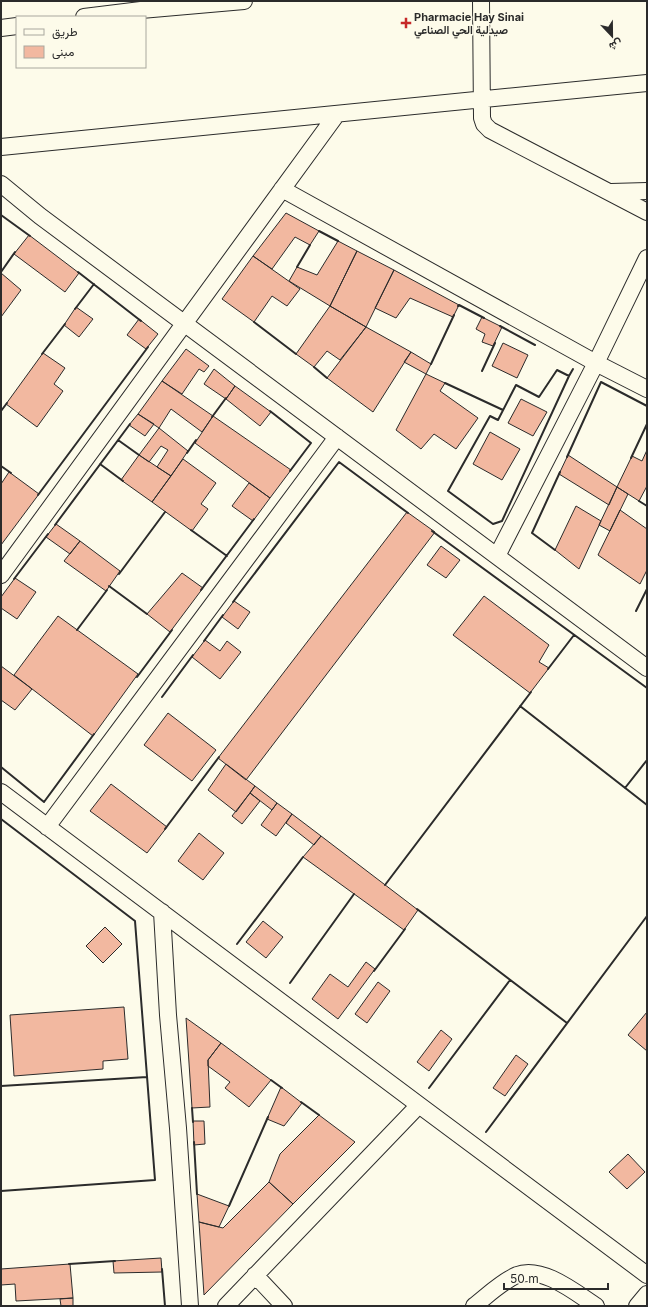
<svg xmlns="http://www.w3.org/2000/svg" width="648" height="1307" viewBox="0 0 648 1307" font-family="Inter,Vazirmatn,sans-serif">
  <style>
    .building { fill: #f2b8a0; stroke: #2b2b2b }
    .lines { fill: none; stroke-linecap: round; stroke-linejoin: round }
    .minor-casing { stroke: #2b2b2b; stroke-width: 18 }
    .minor { stroke: #fdfbea; stroke-width: 16 }
    .wall { stroke: #2b2b2b; stroke-width: 2 }
    .poi-dot { fill: #c62828; stroke: #fdfbea; stroke-width: 1.5 }
    .labels { text-anchor: middle; dominant-baseline: central; stroke-width: 3; stroke-linejoin: round; paint-order: stroke }
    .poi-label { font-size: 11px; font-weight: bold; fill: #2b2b2b; stroke: #fdfbea; text-anchor: start }
  </style>
  <rect width="100%" height="100%" fill="#fdfbea"/>
  <!-- building -->
  <path class="building" d="M286,213L319,231L310,245L295,237L272,269L253,256Z
    M29,235L79,273L65,292L14,254Z
    M338,241L357,251L330,306L289,281L297,267L317,275Z
    M357,251L394,270L366,327L330,306Z
    M253,256L300,289L287,306L272,296L254,322L222,299Z
    M394,270L459,305L453,317L410,298L396,318L375,308Z
    M1,273L21,290L1,317Z
    M330,306L366,327L340,360L327,351L314,367L296,354Z
    M76,307L93,319L79,337L64,325Z
    M482,317L502,327L493,346L482,342L485,334L476,329Z
    M139,319L158,334L146,349L127,335Z
    M366,327L411,352L373,412L327,378Z
    M503,343L528,355L517,378L492,366Z
    M186,349L209,366L204,372L199,369L182,394L162,381Z
    M411,352L431,364L426,374L404,362Z
    M43,353L65,368L54,384L63,391L37,427L6,404Z
    M214,369L235,386L226,399L204,384Z
    M426,374L445,383L440,391L478,418L456,449L434,434L421,449L396,430Z
    M162,381L213,416L202,432L171,409L159,428L138,414Z
    M235,386L271,412L260,426L226,399Z
    M521,399L547,412L533,436L508,423Z
    M138,414L154,424L145,436L129,425Z
    M213,416L291,470L270,498L195,443Z
    M159,428L188,451L171,476L157,467L168,450L161,446L149,462L139,455Z
    M490,432L520,449L502,480L473,464Z
    M647,450V486L639,501L617,487L632,456L642,461Z
    M139,455L171,476L152,502L121,480Z
    M568,455L617,487L609,505L559,474Z
    M183,459L216,483L201,504L208,509L192,531L152,502Z
    M9,472L39,494L1,545V484Z
    M249,483L270,498L253,521L232,506Z
    M617,487L628,494L610,531L599,525Z
    M576,506L601,521L579,569L555,550Z
    M620,510L647,529V570L640,584L598,555Z
    M407,512L435,532L246,780L218,758Z
    M56,524L80,541L70,554L46,537Z
    M80,541L120,571L106,591L64,561Z
    M441,546L460,560L446,578L427,565Z
    M182,573L203,588L170,632L147,614Z
    M15,578L36,592L17,619L1,608V597Z
    M484,596L549,645L539,662L549,668L530,693L453,635Z
    M234,601L250,612L238,629L222,617Z
    M58,616L138,674L93,736L14,675Z
    M205,640L220,651L227,641L241,652L220,679L192,657Z
    M1,666L32,689L15,710L1,700Z
    M168,713L216,750L192,781L144,745Z
    M226,764L255,786L236,812L208,790Z
    M111,784L167,827L147,853L90,811Z
    M255,786L277,803L272,810L250,793Z
    M250,793L260,801L242,824L232,816Z
    M277,803L292,814L276,836L261,825Z
    M292,814L321,836L314,845L286,823Z
    M199,833L224,853L203,880L178,861Z
    M321,836L418,910L404,930L303,857Z
    M263,921L283,937L266,958L246,942Z
    M105,927L122,944L103,963L86,946Z
    M366,962L375,969L338,1019L312,999L330,974L348,987Z
    M378,982L390,991L367,1023L355,1014Z
    M124,1007L128,1059L103,1061V1069L14,1076L10,1015Z
    M647,1012V1051L628,1035Z
    M186,1018L221,1043L208,1060L210,1107L192,1108Z
    M441,1030L452,1039L429,1071L417,1062Z
    M221,1043L271,1080L249,1107L225,1088L230,1082L208,1066V1060Z
    M516,1055L528,1064L505,1096L493,1088Z
    M281,1087L302,1103L284,1126L267,1119Z
    M319,1115L355,1142L293,1204L269,1182L280,1154Z
    M193,1121H204L205,1144L194,1145Z
    M628,1154L645,1172L627,1189L609,1172Z
    M269,1182L293,1204L204,1295L199,1222L223,1228Z
    M197,1194L229,1206L219,1227L199,1222Z
    M161,1258L162,1272L114,1273L113,1261Z
    M70,1264L73,1298L16,1301L15,1284L1,1285V1269Z
    M73,1298V1306H61L60,1299Z"/>
  <g class="lines">
    <defs>
      <path id="minor" d="M481,1L482,118L484,124L490,130L647,212
        M84,17L141,10L244,1
        M1,28L17,26
        M1,147L647,83
        M1,184L40,216L647,668
        M282,189L596,363L647,389
        M611,192L647,191
        M497,556L596,363L647,258
        M1,575L337,114
        M1,792L419,1105
        M47,827L337,437
        M162,912L168,1015L178,1128L190,1306
        M255,1275L284,1306
        M226,1306L419,1105L647,1275
        M474,1306C487,1296 501,1282 517,1275C542,1265 576,1293 596,1306
        M637,1306L647,1294"/>
    </defs>
    <!-- minor casing -->
    <use href="#minor" class="minor-casing"/>
    <!-- minor -->
    <use href="#minor" class="minor"/>
    <!-- wall -->
    <path class="wall" d="M1,215L30,236
      M319,231L338,241
      M297,267L310,245
      M1,272L15,252
      M78,272L141,321
      M458,306L459,305L484,318
      M75,309L94,284
      M254,322L296,354
      M500,326L535,345
      M42,354L65,324
      M431,364L454,315
      M314,367L327,378
      M482,371L495,343
      M569,376L557,370L539,397L516,385L498,420L490,416L448,491L493,524L502,521L569,376L573,369
      M445,383L503,410
      M1,411L7,403
      M270,411L311,443L290,471
      M212,417L226,398
      M118,440L139,455
      M187,453L196,440
      M567,457L601,382L647,406
      M631,458L647,424
      M100,464L123,481
      M1,466L11,473
      M38,495L148,347
      M639,501L647,506
      M55,525L130,424
      M191,530L227,556
      M432,531L647,688
      M555,550L532,533L560,472
      M119,574L165,512
      M14,579L48,534
      M109,586L147,614
      M201,590L254,519
      M233,602L339,462L408,513
      M636,611L647,589
      M77,630L107,590
      M204,641L223,615
      M548,669L574,635
      M137,677L172,630
      M162,697L193,655
      M520,706L647,805
      M1,767L44,802L94,734
      M625,788L647,760
      M1,819L135,921L155,1180L1,1191
      M165,829L219,757
      M385,885L531,692
      M417,909L567,1023
      M237,944L303,857
      M374,971L405,929
      M290,983L354,894
      M271,1080L282,1088
      M1,1086L147,1077
      M429,1088L510,980
      M301,1102L319,1115
      M192,1108L193,1122
      M486,1132L647,916
      M194,1142L197,1194
      M229,1206L268,1117
      M69,1264L115,1261
      M162,1269L165,1306"/>
  </g>
  <!-- markers -->
  <path class="poi-dot" d="M404 17h4v4h4v4h-4v4h-4v-4h-4v-4h4z"/>
  <g class="labels">
    <!-- poi labels -->
    <g class="poi-label">
      <text x="414" y="17">Pharmacie Hay Sinai<tspan x="414" dy="13">صيدلية الحي الصناعي</tspan></text>
    </g>
  </g>
  <!-- border -->
  <rect width="648" height="1307" fill="none" stroke="#2b2b2b" stroke-width="4"/>
  <!-- legend -->
  <rect x="16" y="16" width="130" height="52" fill="#fdfbea" stroke="#a9a89e"/>
  <rect x="24" y="29" width="20" height="6" fill="#fdfbea" stroke="#a9a89e"/>
  <text x="52" y="36" font-size="12" fill="#2b2b2b">طريق</text>
  <rect x="24" y="46" width="20" height="12" fill="#f2b8a0" stroke="#a9a89e"/>
  <text x="52" y="56" font-size="12" fill="#2b2b2b">مبنى</text>
  <!-- north arrow -->
  <g transform="translate(612 36) rotate(158)" stroke="#fdfbea" stroke-width="3" paint-order="stroke">
  <path d="M0-3L7 15L0 10L-7 15Z" fill="#2b2b2b"/>
  <text y="-6" font-size="11" font-weight="bold" text-anchor="middle" fill="#2b2b2b">ش</text>
  </g>
  <!-- scale -->
  <path d="M504 1283v6h104v-6" fill="none" stroke="#2b2b2b" stroke-width="2"/>
  <text x="510" y="1283" font-size="12" fill="#2b2b2b" stroke="#fdfbea" stroke-width="3" paint-order="stroke">50 m</text>
</svg>
